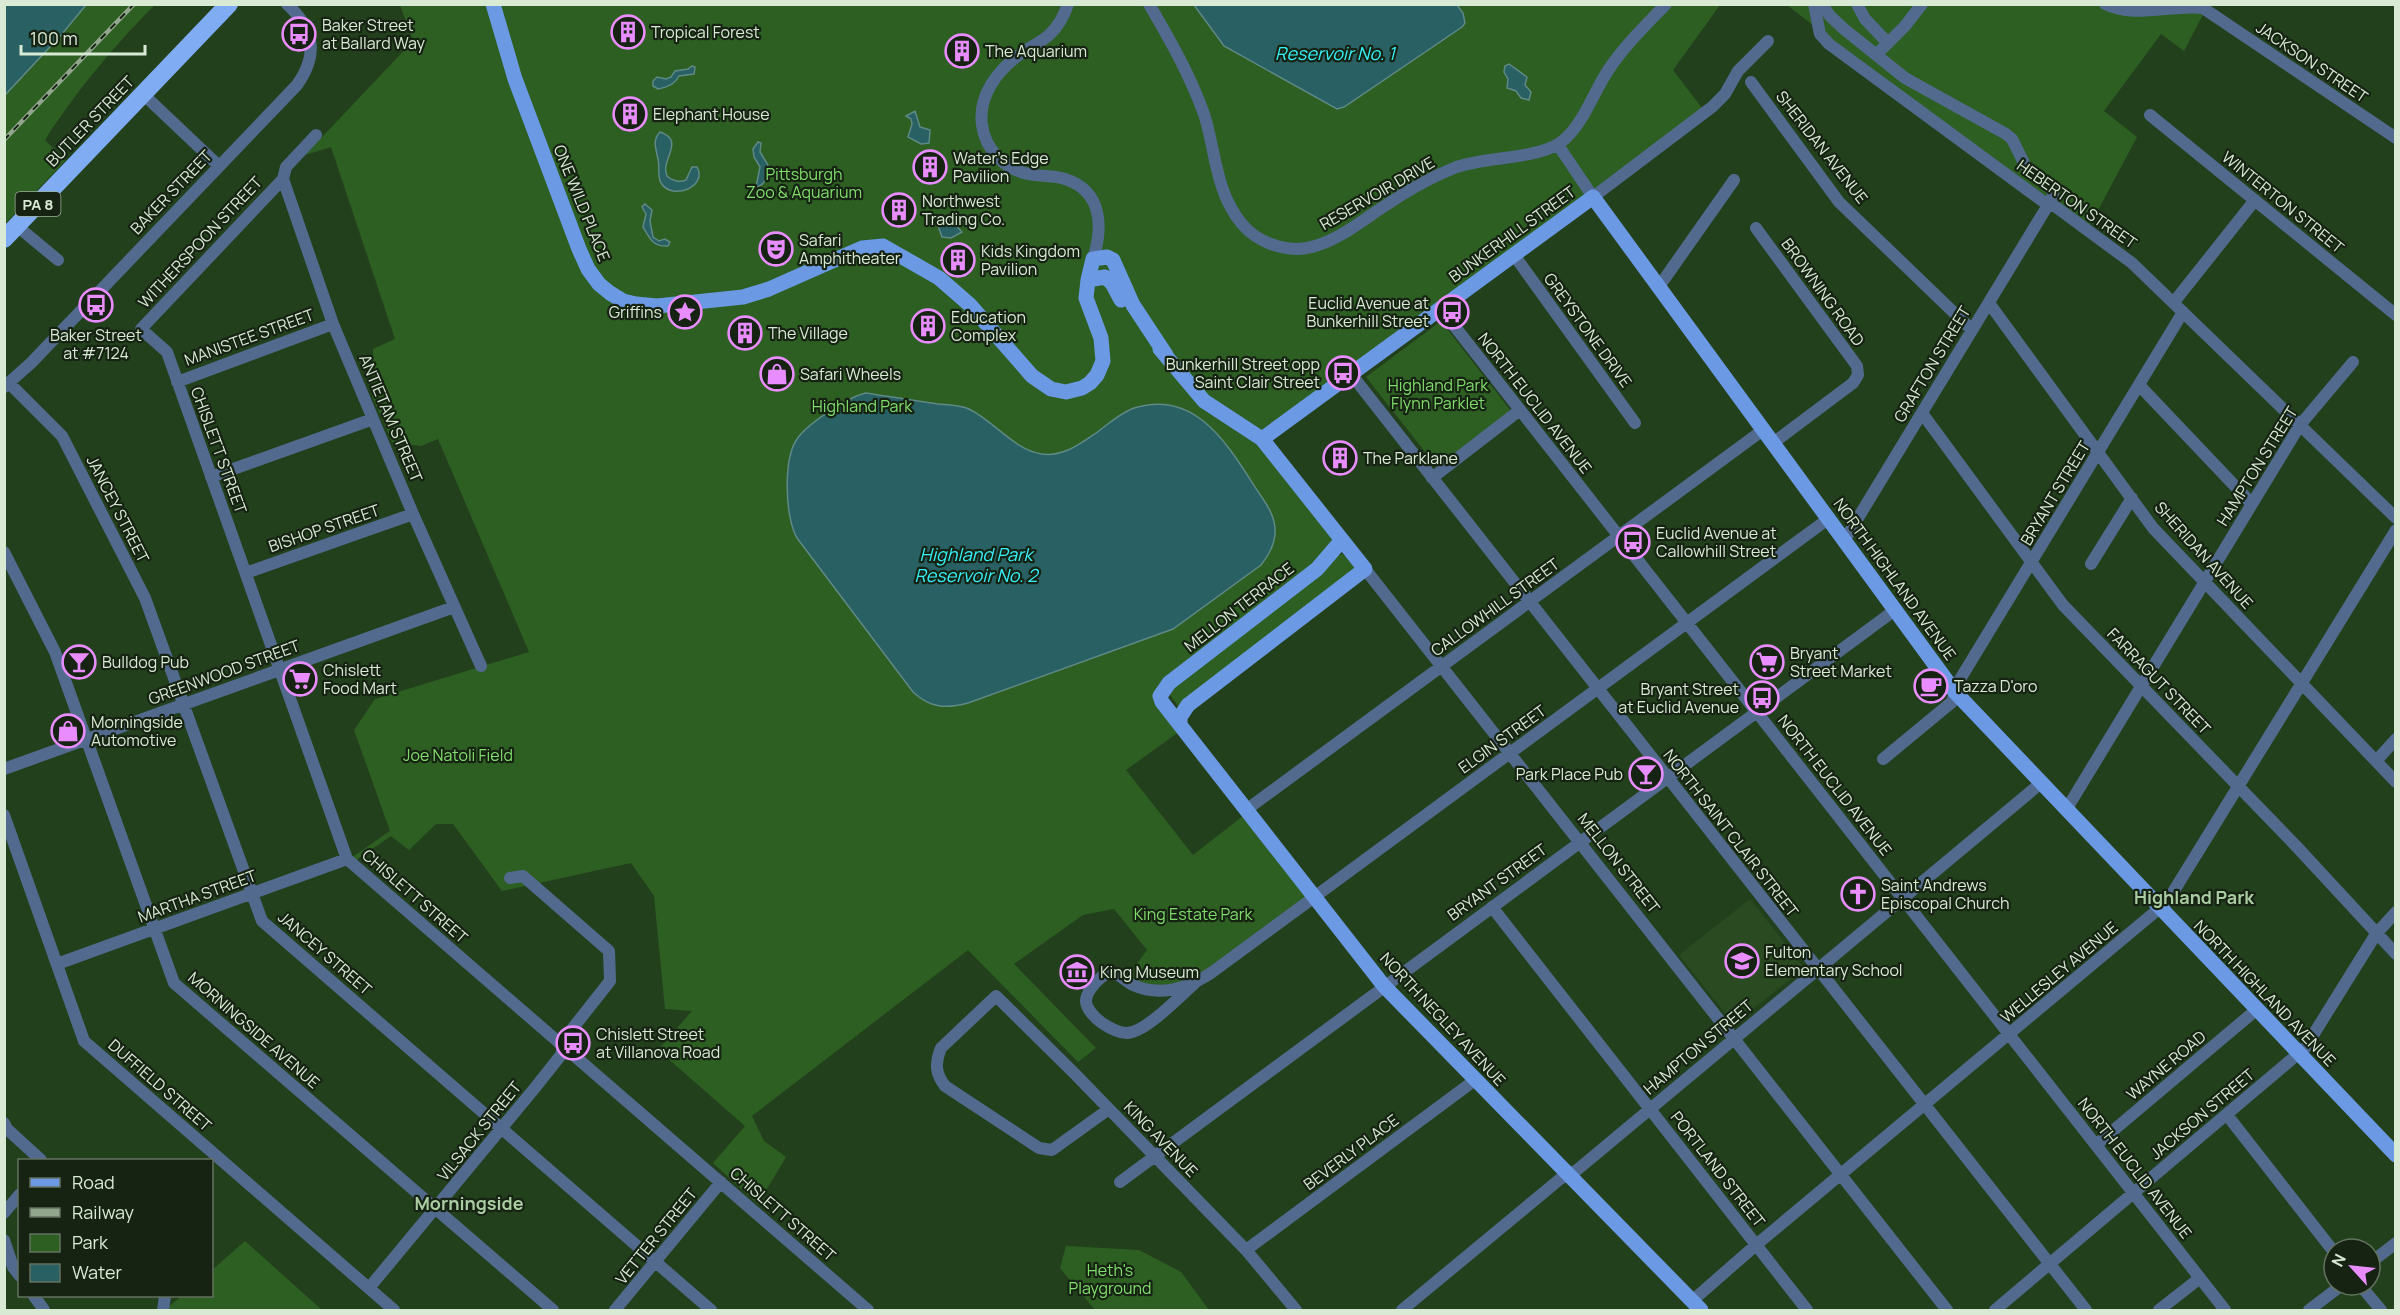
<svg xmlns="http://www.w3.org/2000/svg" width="2400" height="1315" viewBox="0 0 2400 1315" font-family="Manrope,sans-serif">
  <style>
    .built { fill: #2a4b22 }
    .green { fill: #2d5f22 }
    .water { fill: #296063; stroke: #5e8985; stroke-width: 1.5 }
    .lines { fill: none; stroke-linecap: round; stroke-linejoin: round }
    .minor { stroke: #536a8f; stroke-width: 12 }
    .major { stroke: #6b99e4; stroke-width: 15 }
    .highway { stroke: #80acf4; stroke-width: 18 }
    .rail-casing { stroke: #91a68c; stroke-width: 4.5 }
    .rail { stroke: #162313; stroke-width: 2; stroke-dasharray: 7; stroke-linecap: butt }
    .labels { text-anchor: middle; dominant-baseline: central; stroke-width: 4.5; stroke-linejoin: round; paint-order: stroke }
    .shield { fill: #162313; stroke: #9eae9a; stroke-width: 1.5 }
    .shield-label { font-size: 15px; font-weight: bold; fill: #d8e9d4 }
    .poi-label { font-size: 16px; fill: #d8e9d4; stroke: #162313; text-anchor: start }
    .street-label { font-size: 16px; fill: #d8e9d4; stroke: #162313 }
    .park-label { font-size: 16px; fill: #80dd6c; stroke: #162313 }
    .water-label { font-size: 18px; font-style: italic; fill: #35f0f9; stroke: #162313 }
    .neighbourhood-label { font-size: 18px; font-weight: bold; fill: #aacca2; stroke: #162313 }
  </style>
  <rect width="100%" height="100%" fill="#23401d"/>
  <!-- built -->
  <path class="built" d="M1750,899L1804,968L1734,1024L1679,955Z"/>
  <!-- green -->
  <path class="green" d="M86,5H155C117,42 74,94 45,140L66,160L5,224L4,95L62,34Z
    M400,5H1720L1673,70L1705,112L1262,439L1342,540L1164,689L1183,729L1126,770L1193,855L1248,812L1314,897L1177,989L1125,980L1147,950L1114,909L1083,915L1014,964L1096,1048L1078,1062L968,950L752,1116L764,1141L786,1157L758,1204L713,1163L745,1126L658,1050L692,1011L665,1009L654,896L631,863L502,891L453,824H436L409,850L391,836L352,863L348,860L390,831L354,730L375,699L529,652L438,439L421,446L392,442L372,396L373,349L395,339L331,147L305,155L413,41Z
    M1787,5H2208L2184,51L2161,34L2104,111L2137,137L2088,229L1978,154Z
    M1441,321L1511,411L1437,467L1366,377Z
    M1343,554L1355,568L1178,706L1168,692L1175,682L1339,555Z
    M245,1241L322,1310H164L182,1296H212V1270Z
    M1066,1246L1139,1250L1181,1272L1209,1310H1095L1060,1268Z"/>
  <!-- water -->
  <path class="water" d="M5,4L86,5L62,34L5,95Z
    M1194,5H1457L1463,13L1465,23L1462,27L1344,107L1337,109L1224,46Z
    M1509,64L1527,77L1525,85L1531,92L1529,100L1521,98L1516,91L1507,88L1508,79L1504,72L1505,66Z
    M692,66L695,67L694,74L679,76C674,85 667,87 658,89L653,86V81L657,77L666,79L671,77L675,71L688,69Z
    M915,111L920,127L930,130L929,143L921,144L908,137L912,124L911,119L906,116Z
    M660,132C681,139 668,153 666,166C665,169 666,173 667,176C673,181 679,183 686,180L692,167H697C708,187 672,201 661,183C657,176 660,167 658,159C656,149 652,140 660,132Z
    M758,142L761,143L760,152L768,165C764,174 770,183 756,187L760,167L754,157L753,149Z
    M645,204L652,210L650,221L653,237L659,241L665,239L670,242L668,246C653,247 650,239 643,227L646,214L642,207Z
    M944,218H949L962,232L951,238L942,237L938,226Z
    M866,393C890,397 914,400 938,404C948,405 960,405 969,409C994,421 1014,450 1042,454C1063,457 1080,444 1096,433C1107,425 1120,413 1134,408C1201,387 1233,455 1263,499C1280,523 1279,542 1261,565L1173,629L968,703C946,709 930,708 913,692L797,538C785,518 783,459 797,439C807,424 848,397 866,393Z"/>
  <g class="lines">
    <!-- minor -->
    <path class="minor" d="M1068,4C1064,16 1058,27 1049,35C1040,43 1028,48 1019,55C997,71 978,96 982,125C985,149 1005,170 1029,174C1041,177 1054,175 1065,179C1103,191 1103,228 1093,259
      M1149,4C1170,40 1190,75 1204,114C1216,151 1215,192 1242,224C1257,242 1284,252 1307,248C1335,243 1360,222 1383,207C1405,192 1429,178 1454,168C1486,155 1543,161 1566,138C1585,120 1594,91 1609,69C1625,45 1646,25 1666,4
      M1814,4L1820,34L1829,44L2048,205L2056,207L2132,263L2396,518
      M1822,4L1830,16L1844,29L1905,78L2006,134L2012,139L2025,165L2053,191V196L2045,210L1844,541
      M1857,4L1865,19L1887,42
      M2105,4C2135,19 2171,4 2203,8L2396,138
      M1876,55L1905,26L1922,4
      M1751,82L1839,202L1972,330
      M143,94L219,166
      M2150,115L2396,315
      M316,135L286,167L283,179L141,329L167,352L347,859L868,1310
      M1558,145L1593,197L1712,107L1725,94L1738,71L1768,41
      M283,179L333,324L413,514L481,666
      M17,226L58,260
      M1756,228L1857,366L1858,375L1853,383L1773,443
      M1514,255L1635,423
      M1658,288L1734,180
      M2174,302L2255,200
      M1989,303L2153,528L2396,782
      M1441,309L2225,1310
      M1351,374L2086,1310
      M177,382L333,324
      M9,383L62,436L145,598L262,921L711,1310
      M2139,385L2252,504
      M4,387L31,363L297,85C319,54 314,29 287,4
      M1922,413L2063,605L2297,847L2396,954
      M211,477L373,419
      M1432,478L1520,410
      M4,552L55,652L174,983L553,1310
      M2091,564L2132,498
      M1365,569L1947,1310
      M246,573L413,514
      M1883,759L1952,702L1959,681L2183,312
      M2376,761L2396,739
      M4,769L454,607
      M1246,810L1763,430
      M2066,810L2300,425L2353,362
      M4,815L84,1041L394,1310
      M1492,907L1807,1310
      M57,964L347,859
      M1194,984C1180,996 1145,1033 1127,1033C1119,1033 1108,1027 1102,1023C1096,1019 1086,1009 1086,1001C1086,991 1103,971 1113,973C1120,974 1126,982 1133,985C1160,997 1188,988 1211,973L1828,519
      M1109,1109L1052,1150L1039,1148L945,1086C935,1073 935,1063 941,1048L996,996L1074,1073L1246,1250L1296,1310
      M2227,1115L2334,1252
      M4,1123L7,1129L41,1160
      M2096,1145L2256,1010
      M1120,1182L1895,610
      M4,1213L20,1194
      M4,1240L13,1267L20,1276
      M1246,1250L1475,1080
      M2370,1263L2396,1243
      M2360,1285L2381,1310
      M369,1288L534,1089L561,1055L565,1038L610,981L609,951L523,876L510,878
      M34,1296L44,1310
      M1692,1301L1756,1245L2167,902L2396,530
      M163,1310L165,1296
      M615,1310L721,1182
      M1402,1310L1560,1179L1577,1170L2041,783
      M1995,1310L2305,1048L2376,934L2396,912
      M2159,1310L2200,1278
      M2309,1310L2342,1285"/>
    <!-- major -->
    <path class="major" d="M493,4L515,79L579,249L588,269L599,284L610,293L623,301L636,304L657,306L743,297L769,289L862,248L883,246L939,278L970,305L1032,376L1051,389L1066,392L1082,388L1090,383L1097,375L1103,361L1101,338L1086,298L1088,280L1093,259L1107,257L1113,260L1133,305L1166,355
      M1088,280L1105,277L1112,283L1121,300
      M1160,349L1204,401L1262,439L1365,569L1188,705L1180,717V725
      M1262,439L1593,197L1955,692L2396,1155
      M1342,540L1317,569L1169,683L1160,696L1162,702L1384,986L1701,1310"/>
    <!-- highway -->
    <path class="highway" d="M4,239L229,4"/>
    <defs>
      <path id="rail" d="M4,140L134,4"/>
    </defs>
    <!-- rail casing -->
    <use href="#rail" class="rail-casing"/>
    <!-- rail -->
    <use href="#rail" class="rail"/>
  </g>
  <!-- icons -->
  <defs>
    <symbol id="building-ring" viewBox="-11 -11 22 22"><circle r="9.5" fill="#162313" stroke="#e98dfe" stroke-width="1.5"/><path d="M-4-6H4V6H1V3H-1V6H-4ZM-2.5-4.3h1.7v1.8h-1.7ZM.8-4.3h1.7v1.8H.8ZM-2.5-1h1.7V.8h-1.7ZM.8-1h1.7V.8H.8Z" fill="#e98dfe"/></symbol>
    <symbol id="bus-ring" viewBox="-11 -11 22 22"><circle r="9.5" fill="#162313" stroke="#e98dfe" stroke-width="1.5"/><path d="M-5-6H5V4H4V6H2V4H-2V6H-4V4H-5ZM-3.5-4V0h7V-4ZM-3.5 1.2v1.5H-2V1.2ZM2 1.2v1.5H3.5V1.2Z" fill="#e98dfe"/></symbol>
    <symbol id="theatre-ring" viewBox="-11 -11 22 22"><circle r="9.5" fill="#162313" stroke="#e98dfe" stroke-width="1.5"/><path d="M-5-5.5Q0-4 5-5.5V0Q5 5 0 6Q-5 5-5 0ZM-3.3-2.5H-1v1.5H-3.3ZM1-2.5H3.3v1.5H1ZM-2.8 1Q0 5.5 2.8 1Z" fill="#e98dfe"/></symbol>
    <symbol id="sight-ring" viewBox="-11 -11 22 22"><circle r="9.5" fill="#162313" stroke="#e98dfe" stroke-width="1.5"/><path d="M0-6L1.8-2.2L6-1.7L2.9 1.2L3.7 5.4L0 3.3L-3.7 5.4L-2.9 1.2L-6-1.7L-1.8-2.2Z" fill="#e98dfe"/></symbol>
    <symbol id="shop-ring" viewBox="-11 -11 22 22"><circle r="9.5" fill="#162313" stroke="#e98dfe" stroke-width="1.5"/><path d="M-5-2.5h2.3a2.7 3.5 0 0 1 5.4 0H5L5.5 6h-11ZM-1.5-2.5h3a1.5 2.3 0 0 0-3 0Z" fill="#e98dfe"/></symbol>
    <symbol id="bar-ring" viewBox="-11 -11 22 22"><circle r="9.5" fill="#162313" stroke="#e98dfe" stroke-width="1.5"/><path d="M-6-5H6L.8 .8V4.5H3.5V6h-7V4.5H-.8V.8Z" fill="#e98dfe"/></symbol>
    <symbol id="supermarket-ring" viewBox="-11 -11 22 22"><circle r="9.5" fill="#162313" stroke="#e98dfe" stroke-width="1.5"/><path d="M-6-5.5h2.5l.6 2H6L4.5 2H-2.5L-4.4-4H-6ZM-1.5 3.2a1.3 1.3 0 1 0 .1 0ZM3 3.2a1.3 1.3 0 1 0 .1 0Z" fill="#e98dfe"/></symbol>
    <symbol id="cafe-ring" viewBox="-11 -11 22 22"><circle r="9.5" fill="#162313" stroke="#e98dfe" stroke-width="1.5"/><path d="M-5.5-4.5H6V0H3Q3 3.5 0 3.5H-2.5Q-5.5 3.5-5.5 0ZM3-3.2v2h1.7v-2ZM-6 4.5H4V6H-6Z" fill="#e98dfe"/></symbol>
    <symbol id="church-ring" viewBox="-11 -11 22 22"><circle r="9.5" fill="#162313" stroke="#e98dfe" stroke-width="1.5"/><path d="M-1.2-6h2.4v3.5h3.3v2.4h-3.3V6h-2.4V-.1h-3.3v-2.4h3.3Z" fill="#e98dfe"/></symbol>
    <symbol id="school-ring" viewBox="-11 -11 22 22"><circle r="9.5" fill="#162313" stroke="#e98dfe" stroke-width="1.5"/><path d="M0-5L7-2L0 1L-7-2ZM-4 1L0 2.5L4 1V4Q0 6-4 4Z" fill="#e98dfe"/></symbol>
    <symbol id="museum-ring" viewBox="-11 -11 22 22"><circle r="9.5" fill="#162313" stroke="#e98dfe" stroke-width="1.5"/><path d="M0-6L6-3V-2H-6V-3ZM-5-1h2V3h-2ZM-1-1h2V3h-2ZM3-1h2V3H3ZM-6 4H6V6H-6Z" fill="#e98dfe"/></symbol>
  </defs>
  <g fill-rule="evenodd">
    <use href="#building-ring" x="609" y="13" width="38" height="38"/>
    <use href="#bus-ring" x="280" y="15" width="38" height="38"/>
    <use href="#building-ring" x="943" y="32" width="38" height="38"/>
    <use href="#building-ring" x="611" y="95" width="38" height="38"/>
    <use href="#building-ring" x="911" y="148" width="38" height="38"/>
    <use href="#building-ring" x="880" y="191" width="38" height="38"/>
    <use href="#theatre-ring" x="757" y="230" width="38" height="38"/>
    <use href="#building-ring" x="939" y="241" width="38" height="38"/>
    <use href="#bus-ring" x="77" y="286" width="38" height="38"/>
    <use href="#sight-ring" x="666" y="293" width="38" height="38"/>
    <use href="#bus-ring" x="1433" y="293" width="38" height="38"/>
    <use href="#building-ring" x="909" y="307" width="38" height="38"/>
    <use href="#building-ring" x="726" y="314" width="38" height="38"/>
    <use href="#bus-ring" x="1324" y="354" width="38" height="38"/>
    <use href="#shop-ring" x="758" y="355" width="38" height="38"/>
    <use href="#building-ring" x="1321" y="439" width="38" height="38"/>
    <use href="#bus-ring" x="1614" y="523" width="38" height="38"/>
    <use href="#bar-ring" x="60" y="643" width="38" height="38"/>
    <use href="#supermarket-ring" x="1748" y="643" width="38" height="38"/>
    <use href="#supermarket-ring" x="281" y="660" width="38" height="38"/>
    <use href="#cafe-ring" x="1912" y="667" width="38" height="38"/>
    <use href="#bus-ring" x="1743" y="679" width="38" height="38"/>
    <use href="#shop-ring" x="49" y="712" width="38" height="38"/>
    <use href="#bar-ring" x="1627" y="755" width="38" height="38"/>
    <use href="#church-ring" x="1839" y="875" width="38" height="38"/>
    <use href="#school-ring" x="1723" y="942" width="38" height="38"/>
    <use href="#museum-ring" x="1058" y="953" width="38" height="38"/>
    <use href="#bus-ring" x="554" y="1024" width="38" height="38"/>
  </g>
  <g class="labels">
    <!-- shield labels -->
    <rect class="shield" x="15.5" y="192" width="45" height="24" rx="4.5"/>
    <g class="shield-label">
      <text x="38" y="204">PA 8</text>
    </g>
    <!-- poi labels -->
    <g class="poi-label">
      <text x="322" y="25">Baker Street<tspan x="322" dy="18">at Ballard Way</tspan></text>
      <text x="651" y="32">Tropical Forest</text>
      <text x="985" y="51">The Aquarium</text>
      <text x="653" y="114">Elephant House</text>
      <text x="953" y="158">Water's Edge<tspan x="953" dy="18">Pavilion</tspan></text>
      <text x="922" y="201">Northwest<tspan x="922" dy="18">Trading Co.</tspan></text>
      <text x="799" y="240">Safari<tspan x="799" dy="18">Amphitheater</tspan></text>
      <text x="981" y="251">Kids Kingdom<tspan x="981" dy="18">Pavilion</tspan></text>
      <text x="1429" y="303" text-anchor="end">Euclid Avenue at<tspan x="1429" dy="18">Bunkerhill Street</tspan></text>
      <text x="662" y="312" text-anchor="end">Griffins</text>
      <text x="951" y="317">Education<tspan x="951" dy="18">Complex</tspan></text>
      <text x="768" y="333">The Village</text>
      <text x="96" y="335" text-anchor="middle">Baker Street<tspan x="96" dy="18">at #7124</tspan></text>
      <text x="1320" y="364" text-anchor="end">Bunkerhill Street opp<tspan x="1320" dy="18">Saint Clair Street</tspan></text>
      <text x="800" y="374">Safari Wheels</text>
      <text x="1363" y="458">The Parklane</text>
      <text x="1656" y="533">Euclid Avenue at<tspan x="1656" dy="18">Callowhill Street</tspan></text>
      <text x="1790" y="653">Bryant<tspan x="1790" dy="18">Street Market</tspan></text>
      <text x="102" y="662">Bulldog Pub</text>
      <text x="323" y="670">Chislett<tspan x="323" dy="18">Food Mart</tspan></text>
      <text x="1954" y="686">Tazza D'oro</text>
      <text x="1739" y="689" text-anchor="end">Bryant Street<tspan x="1739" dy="18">at Euclid Avenue</tspan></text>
      <text x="91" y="722">Morningside<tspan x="91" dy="18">Automotive</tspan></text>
      <text x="1623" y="774" text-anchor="end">Park Place Pub</text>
      <text x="1881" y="885">Saint Andrews<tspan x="1881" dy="18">Episcopal Church</tspan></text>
      <text x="1765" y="952">Fulton<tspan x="1765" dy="18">Elementary School</tspan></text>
      <text x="1100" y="972">King Museum</text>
      <text x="596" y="1034">Chislett Street<tspan x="596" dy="18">at Villanova Road</tspan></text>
    </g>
    <!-- street labels -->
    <g class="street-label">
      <text transform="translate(2312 62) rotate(34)">JACKSON STREET</text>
      <text transform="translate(90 121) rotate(-46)">BUTLER STREET</text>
      <text transform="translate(1822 147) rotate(52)">SHERIDAN AVENUE</text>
      <text transform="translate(171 192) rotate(-46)">BAKER STREET</text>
      <text transform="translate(1377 193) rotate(-30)">RESERVOIR DRIVE</text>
      <text transform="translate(2283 202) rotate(39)">WINTERTON STREET</text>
      <text transform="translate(582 203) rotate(68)">ONE WILD PLACE</text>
      <text transform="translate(2077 204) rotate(35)">HEBERTON STREET</text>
      <text transform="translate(1512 234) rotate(-36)">BUNKERHILL STREET</text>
      <text transform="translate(200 242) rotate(-47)">WITHERSPOON STREET</text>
      <text transform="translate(1823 292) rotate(54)">BROWNING ROAD</text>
      <text transform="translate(1588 330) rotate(54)">GREYSTONE DRIVE</text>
      <text transform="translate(249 337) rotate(-20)">MANISTEE STREET</text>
      <text transform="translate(1932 364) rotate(-59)">GRAFTON STREET</text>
      <text transform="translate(1535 403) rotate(52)">NORTH EUCLID AVENUE</text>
      <text transform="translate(391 418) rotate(67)">ANTIETAM STREET</text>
      <text transform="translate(219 450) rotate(70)">CHISLETT STREET</text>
      <text transform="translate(2257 466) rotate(-58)">HAMPTON STREET</text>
      <text transform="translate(2055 493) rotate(-59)">BRYANT STREET</text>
      <text transform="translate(118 509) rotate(63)">JANCEY STREET</text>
      <text transform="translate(324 528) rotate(-19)">BISHOP STREET</text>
      <text transform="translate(2204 555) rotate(48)">SHERIDAN AVENUE</text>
      <text transform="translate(1895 579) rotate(54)">NORTH HIGHLAND AVENUE</text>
      <text transform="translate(1239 607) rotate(-38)">MELLON TERRACE</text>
      <text transform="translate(1495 607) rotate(-36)">CALLOWHILL STREET</text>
      <text transform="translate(224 672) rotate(-20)">GREENWOOD STREET</text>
      <text transform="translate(2159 681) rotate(46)">FARRAGUT STREET</text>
      <text transform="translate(1502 739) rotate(-36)">ELGIN STREET</text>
      <text transform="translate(1835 785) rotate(52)">NORTH EUCLID AVENUE</text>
      <text transform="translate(1731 833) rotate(52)">NORTH SAINT CLAIR STREET</text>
      <text transform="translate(1619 863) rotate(52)">MELLON STREET</text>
      <text transform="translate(1497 882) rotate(-36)">BRYANT STREET</text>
      <text transform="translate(197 896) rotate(-20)">MARTHA STREET</text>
      <text transform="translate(415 896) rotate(41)">CHISLETT STREET</text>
      <text transform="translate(325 953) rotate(41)">JANCEY STREET</text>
      <text transform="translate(2059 972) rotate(-40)">WELLESLEY AVENUE</text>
      <text transform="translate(2265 993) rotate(46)">NORTH HIGHLAND AVENUE</text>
      <text transform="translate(1443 1019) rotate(47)">NORTH NEGLEY AVENUE</text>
      <text transform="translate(254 1030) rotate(41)">MORNINGSIDE AVENUE</text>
      <text transform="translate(1698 1047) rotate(-40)">HAMPTON STREET</text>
      <text transform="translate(2166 1065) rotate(-40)">WAYNE ROAD</text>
      <text transform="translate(160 1085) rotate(41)">DUFFIELD STREET</text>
      <text transform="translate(2202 1114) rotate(-40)">JACKSON STREET</text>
      <text transform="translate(479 1131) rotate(-51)">VILSACK STREET</text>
      <text transform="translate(1161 1139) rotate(46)">KING AVENUE</text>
      <text transform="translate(1351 1152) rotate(-37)">BEVERLY PLACE</text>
      <text transform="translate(2135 1168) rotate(52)">NORTH EUCLID AVENUE</text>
      <text transform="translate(1718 1169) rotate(52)">PORTLAND STREET</text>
      <text transform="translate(783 1214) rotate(41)">CHISLETT STREET</text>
      <text transform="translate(656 1236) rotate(-51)">VETTER STREET</text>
    </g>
    <!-- park labels -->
    <g class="park-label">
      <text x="804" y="174">Pittsburgh<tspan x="804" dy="18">Zoo &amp; Aquarium</tspan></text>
      <text x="1438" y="385">Highland Park<tspan x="1438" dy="18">Flynn Parklet</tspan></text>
      <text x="862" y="406">Highland Park</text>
      <text x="458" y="755">Joe Natoli Field</text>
      <text x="1193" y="914">King Estate Park</text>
      <text x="1110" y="1270">Heth's<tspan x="1110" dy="18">Playground</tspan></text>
    </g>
    <!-- water labels -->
    <g class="water-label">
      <text x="1335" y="53">Reservoir No. 1</text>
      <text x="976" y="554">Highland Park<tspan x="976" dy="21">Reservoir No. 2</tspan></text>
    </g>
    <!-- neighbourhood labels -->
    <g class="neighbourhood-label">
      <text x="2194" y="897">Highland Park</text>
      <text x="469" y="1203">Morningside</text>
    </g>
  </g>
  <!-- border -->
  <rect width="2400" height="1315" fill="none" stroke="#d8e9d4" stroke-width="12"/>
  <!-- legend -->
  <rect x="18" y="1159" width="195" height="138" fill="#162313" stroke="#647260" stroke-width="1.5"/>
  <rect x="30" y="1178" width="30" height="9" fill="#6b99e4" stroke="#647260" stroke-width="1.5"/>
  <text x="72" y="1189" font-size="18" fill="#d8e9d4">Road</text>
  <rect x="30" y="1208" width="30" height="9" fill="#91a68c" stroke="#647260" stroke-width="1.5"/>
  <text x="72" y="1219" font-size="18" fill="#d8e9d4">Railway</text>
  <rect x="30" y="1234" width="30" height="18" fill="#2d5f22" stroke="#647260" stroke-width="1.5"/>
  <text x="72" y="1249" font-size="18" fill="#d8e9d4">Park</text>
  <rect x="30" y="1264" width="30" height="18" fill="#296063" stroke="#647260" stroke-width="1.5"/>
  <text x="72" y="1279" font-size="18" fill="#d8e9d4">Water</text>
  <!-- north arrow -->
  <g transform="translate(2352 1267) rotate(297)"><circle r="28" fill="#162313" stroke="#647260" stroke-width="1.5"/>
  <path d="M0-4.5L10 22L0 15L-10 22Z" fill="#e98dfe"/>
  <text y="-9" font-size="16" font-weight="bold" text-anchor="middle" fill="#d8e9d4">N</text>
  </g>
  <!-- scale -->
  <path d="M21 45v9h124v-9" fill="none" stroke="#d8e9d4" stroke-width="3"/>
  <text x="30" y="45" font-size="18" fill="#d8e9d4" stroke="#162313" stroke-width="4.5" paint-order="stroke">100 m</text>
</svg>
